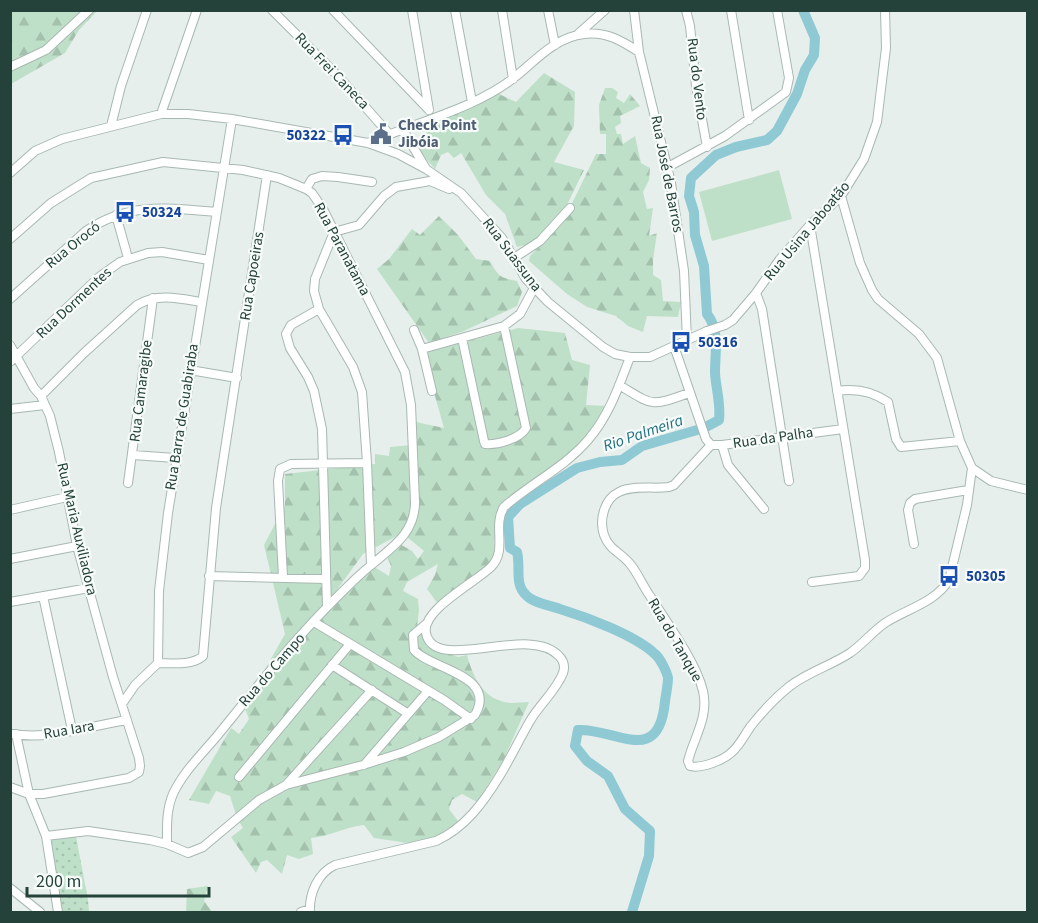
<svg xmlns="http://www.w3.org/2000/svg" width="1038" height="923" viewBox="0 0 1038 923" font-family="'Source Sans 3',sans-serif">
  <style>
    .grass { fill: url(#grass-dots) }
    .forest { fill: url(#forest-firs); fill-rule: evenodd }
    .park { fill: #bfe0c8 }
    .lines { fill: none; stroke-linecap: round; stroke-linejoin: round }
    .river { stroke: #8ec9d4; stroke-width: 10 }
    .minor-casing { stroke: #a8b8b2; stroke-width: 10 }
    .minor { stroke: #fff; stroke-width: 8 }
    .labels { text-anchor: middle; dominant-baseline: central; stroke-width: 4.5; stroke-linejoin: round; paint-order: stroke }
    .street-label { font-size: 15px; fill: #24423a; stroke: #f7fbf9 }
    .service-label { font-size: 15px; font-weight: bold; fill: #4e5e75; stroke: #f7fbf9; text-anchor: start }
    .transit-label { font-size: 15px; font-weight: bold; fill: #164399; stroke: #f7fbf9; text-anchor: start }
    .water-label { font-size: 16px; font-style: italic; fill: #1c6f80; stroke: #f7fbf9 }
  </style>
  <defs>
    <pattern id="grass-dots" width="8" height="8" patternUnits="userSpaceOnUse" patternTransform="scale(1.5)"><rect width="8" height="8" fill="#bfe0c8"/><path d="M2 2h.1M6 6h.1" fill="none" stroke="#a4c1ad" stroke-width="1.8" stroke-linecap="round"/></pattern>
    <pattern id="forest-firs" width="22" height="20" patternUnits="userSpaceOnUse" patternTransform="scale(1.5)"><rect width="22" height="20" fill="#bfe0c8"/><path d="M5 1l3.5 6h-7zM16 11l3.5 6h-7z" fill="#a4c1ad"/></pattern>
  </defs>
  <rect width="100%" height="100%" fill="#e6efeb"/>
  <!-- grass -->
  <path class="grass" d="M75,831L88,900L89,911L58,912L47,836Z"/>
  <!-- forest -->
  <path class="forest" d="M11,11H97L79,30L65,53L11,84Z
    M544,73L575,92L574,126L554,162L584,170L566,207L533,243L517,247L505,214L486,195L461,153L454,158L448,152L441,155L435,169L420,152L414,141L427,137L425,126L499,94L516,102Z
    M605,88H612L618,92L616,98L624,103L630,94L640,106L620,116L621,123L615,127L617,134H621L623,144L635,136L641,163L650,168L649,180L643,192L647,209L653,208L649,236L657,233L653,260V275L661,280L663,301L681,302L678,317L647,316L643,332L628,326L616,316L587,307L567,294L529,261L530,256L562,224L596,154H606V134H600L599,105Z
    M439,216L458,235L476,259L490,261C498,276 500,278 517,281L522,292L517,306L464,331L429,343L377,269L389,259L412,229L420,235Z
    M518,328L565,333L572,360L590,365L586,405L610,406L589,440L500,514L494,541L496,560L438,604L427,589L435,575L438,564L407,582L403,591L418,599L419,610L417,626L429,647L458,657L467,655C472,674 482,697 504,702C511,704 521,702 529,702L503,761L477,802L462,794L452,800L449,809L461,825L421,845L374,838L364,825C345,827 331,836 311,838L313,854L299,859L287,855L282,874L267,860L261,862L256,873L231,837L243,828L237,818L230,796L216,791L209,804L189,800L231,728L239,734L249,719L244,706L285,634L264,545L285,505V474L375,464V454L389,456L390,447L412,445L411,421L444,428L423,353ZM410,529L407,537L424,551L418,559L412,551L398,543L386,554L391,566L389,576L371,565L320,613L363,554Z
    M208,886L204,901L212,912H186L187,889Z"/>
  <!-- park -->
  <path class="park" d="M779,170L792,219L712,241L699,192Z"/>
  <g class="lines">
    <!-- river -->
    <path class="river" d="M632,912L649,856L650,831L625,809L608,776L587,761L575,746L578,730C616,728 659,768 665,701C666,694 668,685 668,678C667,672 660,658 655,654C635,635 586,617 560,609C549,605 533,603 526,595C514,584 521,567 517,552L510,548L508,517L520,504L577,468L600,462L622,460L642,446L704,428L719,420C721,404 716,389 715,373C715,353 720,330 707,314L704,266L695,235L694,212L689,196L691,178L716,155L736,147L767,140L777,131L797,94L805,70L814,55L815,38L803,10"/>
    <defs>
      <path id="minor" d="M272,10L339,77L389,134
        M333,10L429,110
        M412,10L429,110
        M455,10L472,102
        M502,10L513,79
        M548,10L555,45
        M634,10L639,52L671,183L684,271L687,340
        M686,10L690,26L696,86L707,147
        M731,10L749,120
        M578,34L605,10
        M10,67L46,50L89,10
        M161,114L197,10
        M111,126L121,86L147,10
        M403,130L425,167
        M368,143C414,123 477,108 515,77C536,60 556,37 584,34C606,31 622,41 639,52
        M668,167L725,136L786,92L789,78L777,10
        M10,173L35,151L62,139L161,114H188L232,119L368,143L398,154L426,169L461,193L502,238L526,279L548,302L603,347L615,354L630,357H650L707,331L725,325L733,320L756,293L780,259L810,225L841,196L864,159L877,122L886,48L885,10
        M306,189L312,179L322,176L338,177L372,182
        M841,196L860,263L872,290L878,299L919,334L937,358L960,441L972,468L991,481L1028,490
        M116,215L128,258
        M810,225L865,560V568L859,576L812,582
        M10,239L51,203L91,178L163,162L243,170L279,178L306,189L312,193L323,209L405,372L411,405L415,502C415,534 391,548 370,566C359,575 349,585 340,594C295,638 257,687 217,736C202,754 183,772 173,794C166,810 167,827 167,844
        M514,258L540,241L570,208
        M756,293L762,309L789,481
        M10,299L86,231C129,202 167,208 216,212
        M319,309L291,325L286,334L290,348L308,377L314,391L322,429L327,606
        M414,330L422,349L432,391
        M462,338L484,441L485,444C497,445 520,439 526,428L504,326
        M10,345L34,388L41,396L50,416L59,452L77,546L113,677L139,758L140,766L139,772L129,778L43,794H29L10,787
        M674,346L706,439L711,445H722L843,429
        M422,349L504,326L520,314L534,288
        M10,362L99,277L120,262L148,253L162,252L209,260
        M190,370L237,378
        M619,385C654,406 650,407 689,393
        M837,391C855,388 872,391 888,402L896,439L901,447L960,441
        M41,396L84,353L137,305C157,293 178,298 201,302
        M10,409L45,405
        M711,445L674,485L669,487C654,489 633,485 619,492C604,499 599,520 604,535C609,550 622,553 631,565C638,574 643,586 650,596C666,621 696,662 703,691C709,717 694,737 688,761L690,766C701,769 724,760 732,752C740,745 745,734 751,726C762,712 776,697 790,686C808,672 830,666 850,653C863,644 872,632 885,623C906,609 935,603 949,580L967,505L972,468
        M722,445L728,465L764,509
        M133,455L175,458
        M128,483L153,298
        M10,510L67,497
        M914,544L908,510L910,503L915,499L968,490
        M10,559L77,546
        M371,565L367,463L362,392L353,367L319,309L314,291L315,279L334,232L359,225L384,196L396,187L430,181L449,189
        M209,576L326,579
        M283,577L278,481L280,469L291,464L367,463
        M43,596L72,730
        M10,602L89,588
        M314,622L444,700L471,719
        M158,663C172,663 192,666 203,656L216,508L267,175
        M332,665L407,713
        M122,704L135,685L158,663L159,591L168,513L232,119
        M13,734C50,740 90,726 127,720
        M16,734L29,794L46,836L58,912
        M364,765L428,691
        M239,777L350,644
        M286,785L372,690
        M46,836L88,831L150,840L167,844L188,853L203,847L259,800L286,785L363,765L404,752L439,737L475,715C498,675 430,669 414,650L413,635L426,624
        M10,888L40,912
        M301,912L310,909
        M310,912C309,893 318,873 335,865L436,841C465,828 483,803 499,777C510,759 519,740 530,721C539,705 556,691 563,673C565,667 564,661 559,656C529,623 434,675 426,633C421,610 476,582 491,567C508,550 492,526 504,507C530,484 565,467 588,440C609,416 619,386 630,357"/>
    </defs>
    <!-- minor casing -->
    <use href="#minor" class="minor-casing"/>
    <!-- minor -->
    <use href="#minor" class="minor"/>
  </g>
  <!-- icons -->
  <defs>
    <symbol id="civic-bare" viewBox="-9 -9 18 18"><path d="M-.6-6.5H3V-4.5H.6V-3L4-1V1h2V6H-6V1h2V-1L-.6-3ZM-1.2 2.5V6h2.4V2.5Z" fill="#5c6f8a" stroke="#f7fbf9" stroke-width="2.5" paint-order="stroke"/></symbol>
    <symbol id="bus-bare" viewBox="-9 -9 18 18"><path d="M-5-6H5V4H4V6H2V4H-2V6H-4V4H-5ZM-3.5-4V0h7V-4ZM-3.5 1.2v1.5H-2V1.2ZM2 1.2v1.5H3.5V1.2Z" fill="#1a4fb4" stroke="#f7fbf9" stroke-width="2.5" paint-order="stroke"/></symbol>
  </defs>
  <g fill-rule="evenodd">
    <use href="#civic-bare" x="366" y="119" width="30" height="30"/>
    <use href="#bus-bare" x="328" y="120" width="30" height="30"/>
    <use href="#bus-bare" x="110" y="197" width="30" height="30"/>
    <use href="#bus-bare" x="666" y="327" width="30" height="30"/>
    <use href="#bus-bare" x="934" y="561" width="30" height="30"/>
  </g>
  <g class="labels">
    <!-- street labels -->
    <g class="street-label">
      <text transform="translate(332 71) rotate(46)">Rua Frei Caneca</text>
      <text transform="translate(697 79) rotate(83)">Rua do Vento</text>
      <text transform="translate(667 174) rotate(79)">Rua José de Barros</text>
      <text transform="translate(807 231) rotate(-50)">Rua Usina Jaboatão</text>
      <text transform="translate(73 245) rotate(-39)">Rua Orocó</text>
      <text transform="translate(342 249) rotate(62)">Rua Paranatama</text>
      <text transform="translate(512 255) rotate(53)">Rua Suassuna</text>
      <text transform="translate(252 276) rotate(-81)">Rua Capoeiras</text>
      <text transform="translate(74 303) rotate(-43)">Rua Dormentes</text>
      <text transform="translate(141 391) rotate(-83)">Rua Camaragibe</text>
      <text transform="translate(182 417) rotate(-81)">Rua Barra de Guabiraba</text>
      <text transform="translate(773 438) rotate(-8)">Rua da Palha</text>
      <text transform="translate(77 529) rotate(77)">Rua Maria Auxiliadora</text>
      <text transform="translate(675 640) rotate(60)">Rua do Tanque</text>
      <text transform="translate(272 670) rotate(-49)">Rua do Campo</text>
      <text transform="translate(69 730) rotate(-10)">Rua Iara</text>
    </g>
    <!-- service labels -->
    <g class="service-label">
      <text x="398" y="125">Check Point<tspan x="398" dy="17">Jibóia</tspan></text>
    </g>
    <!-- transit labels -->
    <g class="transit-label">
      <text x="326" y="135" text-anchor="end">50322</text>
      <text x="142" y="212">50324</text>
      <text x="698" y="342">50316</text>
      <text x="966" y="576">50305</text>
    </g>
    <!-- water labels -->
    <g class="water-label">
      <text transform="translate(643 433) rotate(-19)">Rio Palmeira</text>
    </g>
  </g>
  <!-- border -->
  <rect width="1038" height="923" fill="none" stroke="#24423a" stroke-width="24"/>
  <!-- scale -->
  <path d="M27 887v9h182v-9" fill="none" stroke="#24423a" stroke-width="3"/>
  <text x="36" y="887" font-size="18" fill="#24423a" stroke="#f7fbf9" stroke-width="4.5" paint-order="stroke">200 m</text>
</svg>
